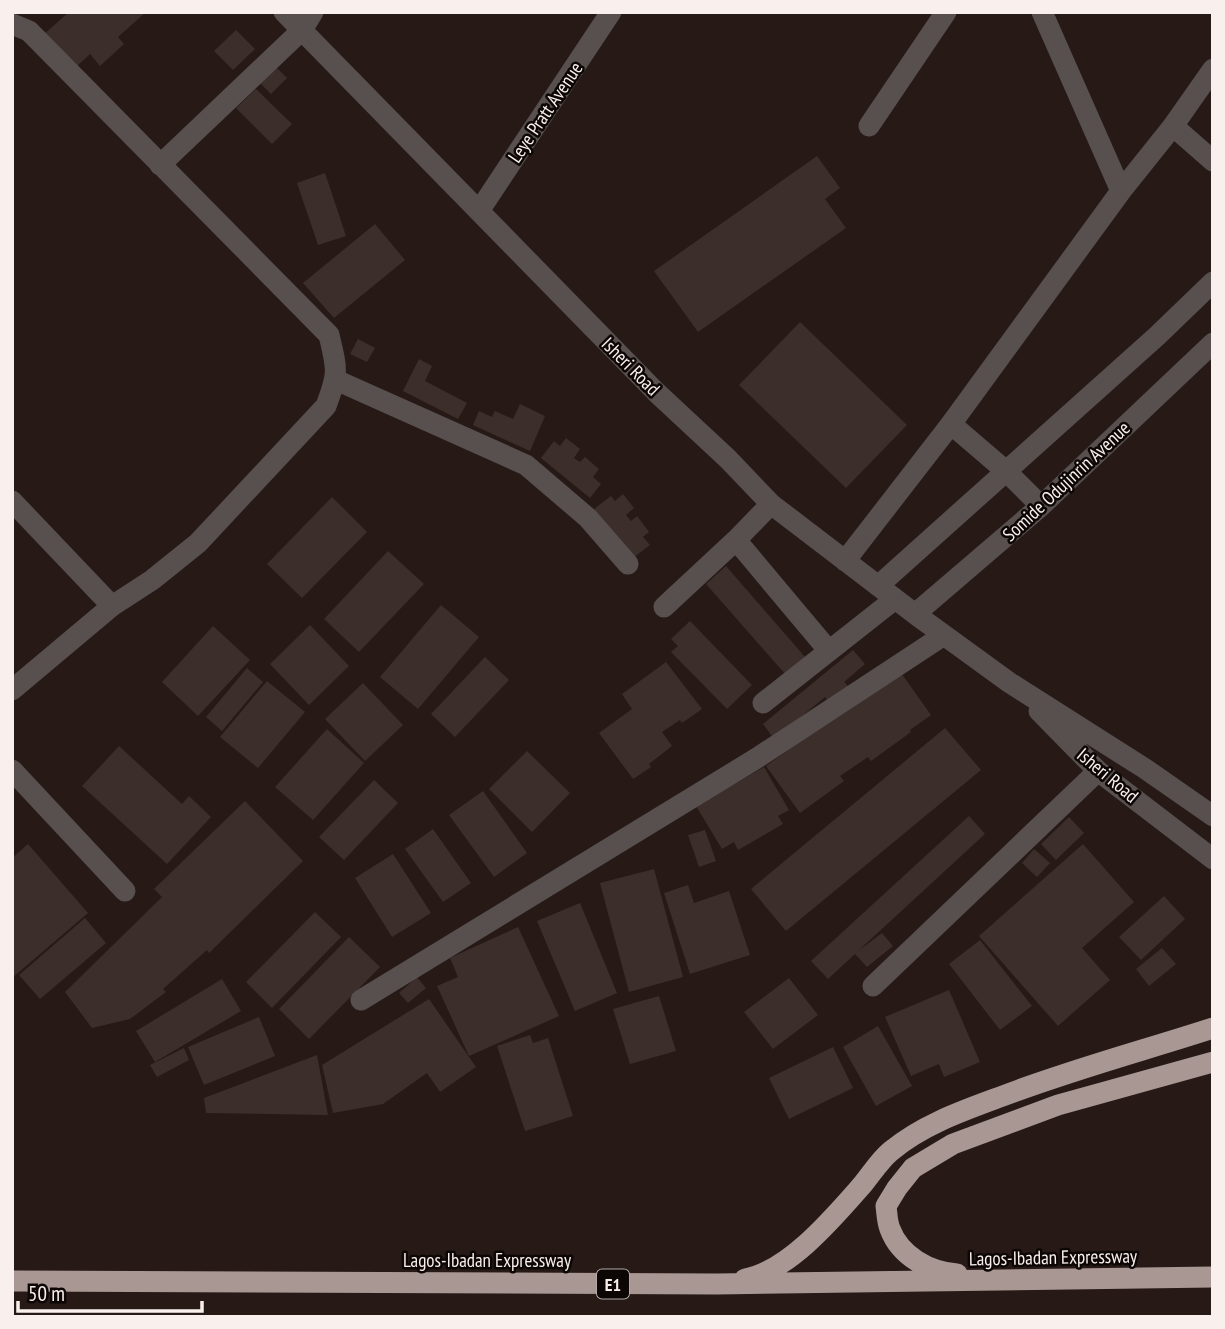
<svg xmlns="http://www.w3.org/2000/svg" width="1225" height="1329" viewBox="0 0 1225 1329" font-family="'PT Sans Narrow',sans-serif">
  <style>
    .building { fill: #3c2e2a }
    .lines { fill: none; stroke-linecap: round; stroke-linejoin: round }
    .minor { stroke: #57504f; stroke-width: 21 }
    .highway { stroke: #a99793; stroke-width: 21 }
    .labels { text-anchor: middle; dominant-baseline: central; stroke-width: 5; stroke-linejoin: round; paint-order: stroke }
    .shield { fill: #0c0605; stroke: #b2a9a7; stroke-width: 2 }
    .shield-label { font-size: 18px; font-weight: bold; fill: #f9efed }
    .street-label { font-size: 19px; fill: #f9efed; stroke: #0c0605 }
  </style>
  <rect width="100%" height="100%" fill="#271a16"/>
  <!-- building -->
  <path class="building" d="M69,12H146L118,37L124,44L100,66L90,54L73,70L42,36Z
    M236,30L255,49L233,70L214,51Z
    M272,63L287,78L271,94L256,79Z
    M256,89L292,124L272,144L236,108Z
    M817,156L840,188L825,199L846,228L698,332L654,271Z
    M325,173L346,236L318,245L297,183Z
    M375,224L405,260L334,318L303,283Z
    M800,322L907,425L846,488L739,385Z
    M358,339L375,348L367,362L350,354Z
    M419,359L432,366L425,381L467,403L458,419L403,391Z
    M520,404L545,416L530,451L473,425L479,411L492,417L495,411L513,419Z
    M566,438L580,449L574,458L580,462L585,457L599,469L593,477L601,484L590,498L541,458L554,441L560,446Z
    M623,494L634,508L626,515L631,521L637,516L649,532L643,537L650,545L633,558L594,509L611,496L615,501Z
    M332,497L367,532L302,598L267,564Z
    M388,551L424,584L359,652L324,619Z
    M726,566L806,658L786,675L706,584Z
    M441,605L479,637L418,709L380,677Z
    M690,621L752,685L727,709L671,652L678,646L671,639Z
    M310,625L349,666L309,705L270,664Z
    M213,626L250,660L198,716L162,682Z
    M853,650L865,664L844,682L848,686L829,702L825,697L774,739L763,724Z
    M485,657L509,680L455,737L431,714Z
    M666,662L702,709L682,723L680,720L662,732L672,746L649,764L651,767L633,779L599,733L632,709L622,694Z
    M247,668L263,682L222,731L206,717Z
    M899,670L931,715L910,730L911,732L871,761L868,757L840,776L844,781L800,813L766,766Z
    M267,681L305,712L258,768L220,737Z
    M363,683L403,725L365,761L325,719Z
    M945,728L981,770L786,931L751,889Z
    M327,729L364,763L313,820L275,787Z
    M119,746L182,804L189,796L211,817L167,864L82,786Z
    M527,751L570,793L532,832L489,789Z
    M764,767L789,810L778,816L783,824L738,850L734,842L722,849L696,806Z
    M374,780L398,803L344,860L319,837Z
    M483,791L527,853L494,877L449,815Z
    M245,801L303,861L209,953L207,950L163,989L166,992L130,1019L92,1028L65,992L162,897L154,889Z
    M969,816L985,834L858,951L882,933L893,946L867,967L855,954L828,979L811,961Z
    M1069,817L1084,833L1056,860L1041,844Z
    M433,829L471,883L443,902L405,849Z
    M705,830L716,861L699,867L688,835Z
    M28,844L88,913L12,978V858Z
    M1083,844L1134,902L1082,948L1110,980L1058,1026L979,936Z
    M1034,849L1050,863L1037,877L1022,863Z
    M393,854L431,913L392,937L355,878Z
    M654,869L683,977L629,992L600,883Z
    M688,885L694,903L729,891L750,955L690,974L664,893Z
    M1164,896L1185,919L1141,960L1119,937Z
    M580,903L617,993L575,1011L537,921Z
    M315,912L341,937L272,1008L246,982Z
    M85,918L106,943L40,999L19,975Z
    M518,927L559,1016L469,1056L437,986L458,977L450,958Z
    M349,937L380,967L309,1039L279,1009Z
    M980,940L1032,1006L1000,1030L949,964Z
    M1162,948L1176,964L1149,986L1136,969Z
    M417,977L426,988L408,1003L399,993Z
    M789,978L818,1015L773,1049L744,1012Z
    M222,979L241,1011L155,1062L136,1031Z
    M949,990L980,1062L944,1077L939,1064L911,1076L885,1017Z
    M659,996L676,1051L630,1064L613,1009Z
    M429,999L476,1067L440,1092L427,1073L383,1104L333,1113L322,1065Z
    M259,1017L275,1056L204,1085L188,1047Z
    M878,1026L912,1086L876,1106L843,1047Z
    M530,1035L533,1043L548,1038L573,1116L525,1131L497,1046Z
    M833,1047L853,1088L789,1119L769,1078Z
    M184,1048L189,1060L157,1077L150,1065Z
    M317,1055L328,1115L206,1113L204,1098Z"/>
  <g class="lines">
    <!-- minor -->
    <path class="minor" d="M284,12L656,392L728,459L771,504L915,614L1010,683L1144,768L1213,816
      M1042,12L1121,191
      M12,24L29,31L329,335C337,369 339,372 326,406L198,543L152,580L112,606L12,690
      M869,126L946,12
      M1173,126L1213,161
      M160,165L302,30L313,12
      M479,211L611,12
      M336,380L526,465L588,518L628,564
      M951,424L1007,472L1041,506
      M12,501L112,606
      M736,540L771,504
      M845,561L951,424L1121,191L1173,126L1213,69
      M878,586L1157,336L1213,282
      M664,607L736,540L829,651
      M915,614L1041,506L1213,343
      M763,703L895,599
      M1039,711L1098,771L1213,859
      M12,770L125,891
      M873,986L1098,771
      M361,1000L757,758L944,635"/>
    <!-- highway -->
    <path class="highway" d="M957,1274C929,1272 900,1256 890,1229C887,1222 887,1213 886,1206L897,1188L913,1168L953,1144L1058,1105L1213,1062
      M745,1279C789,1271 834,1217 863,1184C872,1173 880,1160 891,1151C922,1125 962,1111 1000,1097C1070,1070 1142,1051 1213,1028
      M12,1281L717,1284L1213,1277"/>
  </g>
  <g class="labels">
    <!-- shield labels -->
    <rect class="shield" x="597" y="1269.5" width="32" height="29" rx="5"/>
    <g class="shield-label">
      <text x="613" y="1284">E1</text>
    </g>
    <!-- street labels -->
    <g class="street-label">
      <text transform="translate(545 112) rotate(-56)">Leye Pratt Avenue</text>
      <text transform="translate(631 366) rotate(45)">Isheri Road</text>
      <text transform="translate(1066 481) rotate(-43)">Somide Odujinrin Avenue</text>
      <text transform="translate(1108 775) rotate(40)">Isheri Road</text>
      <text transform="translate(1053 1257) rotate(-1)">Lagos-Ibadan Expressway</text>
      <text x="487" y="1260">Lagos-Ibadan Expressway</text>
    </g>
  </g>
  <!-- border -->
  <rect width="1225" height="1329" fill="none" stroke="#f9efed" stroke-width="28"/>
  <!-- scale -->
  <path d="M18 1301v10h184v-10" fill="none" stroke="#f9efed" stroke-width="3.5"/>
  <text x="28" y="1301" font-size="21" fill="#f9efed" stroke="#0c0605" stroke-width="5" paint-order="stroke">50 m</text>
</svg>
